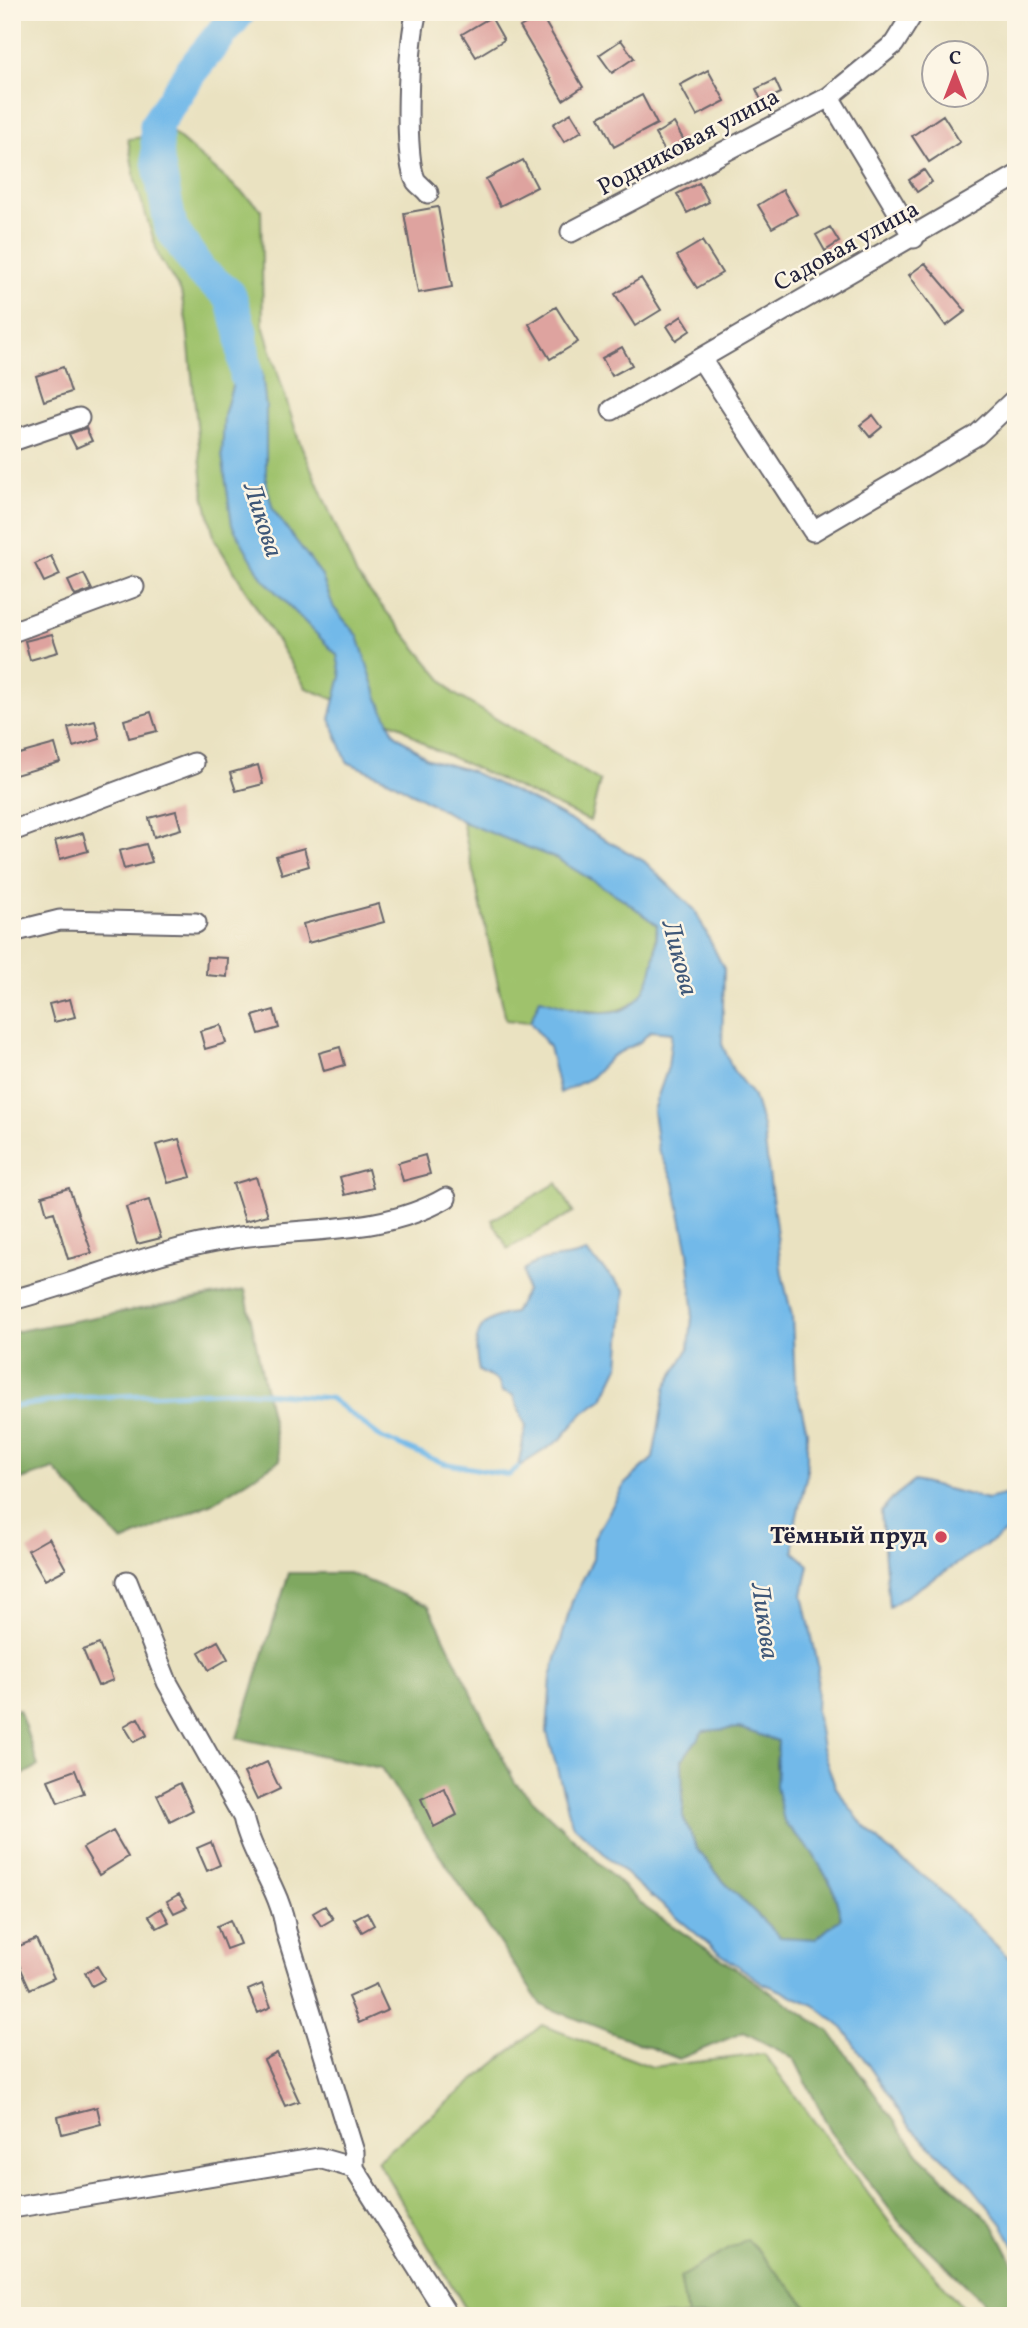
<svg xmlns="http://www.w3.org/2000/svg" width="1028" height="2328" viewBox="0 0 1028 2328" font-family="Vollkorn,serif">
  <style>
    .green { fill: #9fc26c; stroke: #607254; stroke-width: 2 }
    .forest { fill: #7fa860; stroke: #50654e; stroke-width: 2 }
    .water { fill: #72b9e9; stroke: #4a6e92; stroke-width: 2; fill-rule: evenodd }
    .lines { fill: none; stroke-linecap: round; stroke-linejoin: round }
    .stream { stroke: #72b9e9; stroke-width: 5 }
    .river { stroke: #72b9e9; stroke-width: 33 }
    .building { fill: #dea39f }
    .minor-casing { stroke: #68656a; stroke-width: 23 }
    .minor { stroke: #fff; stroke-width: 19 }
    .poi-dot { fill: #d1495b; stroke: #fcf5e5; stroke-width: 2.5 }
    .labels { text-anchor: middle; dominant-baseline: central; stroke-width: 5; stroke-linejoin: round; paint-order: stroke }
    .street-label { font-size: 24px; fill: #22223b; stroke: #fcf5e5 }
    .poi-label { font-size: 24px; font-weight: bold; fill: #22223b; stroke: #fcf5e5; text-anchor: end }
    .water-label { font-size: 26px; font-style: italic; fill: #3e5778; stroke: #fcf5e5 }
  </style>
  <rect width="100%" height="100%" fill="#fcf5e5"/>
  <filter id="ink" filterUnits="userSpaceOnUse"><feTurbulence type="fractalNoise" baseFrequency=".0143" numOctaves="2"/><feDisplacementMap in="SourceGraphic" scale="14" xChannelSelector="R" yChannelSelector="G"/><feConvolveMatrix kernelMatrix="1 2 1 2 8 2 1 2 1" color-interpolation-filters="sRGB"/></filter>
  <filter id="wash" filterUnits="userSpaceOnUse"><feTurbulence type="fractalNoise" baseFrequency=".00686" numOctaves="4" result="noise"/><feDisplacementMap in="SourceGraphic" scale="28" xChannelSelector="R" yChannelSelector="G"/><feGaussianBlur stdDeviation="1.57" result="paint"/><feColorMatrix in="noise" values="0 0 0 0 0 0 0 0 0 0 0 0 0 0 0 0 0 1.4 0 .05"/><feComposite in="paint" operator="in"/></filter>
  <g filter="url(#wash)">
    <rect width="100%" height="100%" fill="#eae2c1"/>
    <!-- green -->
    <path class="green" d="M173,133L261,209L263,325L298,438L357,576L453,693L600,781L590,821L427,746L400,726L306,688L215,540L204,495L187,326L181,292L159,257L135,180L128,139Z
      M462,821L557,859L623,899L657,925C655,942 656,969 648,985C627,1028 575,1009 540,999L530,1022L506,1020Z
      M557,1183L573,1212L508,1249L492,1220Z
      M542,2025L652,2067L764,2054L893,2227L970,2316H470L377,2160Z"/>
    <!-- forest -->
    <path class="forest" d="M245,1290L280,1460L212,1503L122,1542L54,1469L12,1483V1332Z
      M289,1573H349L429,1606L515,1783L646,1908L830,2032L919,2155L992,2223L1016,2269V2316H994L980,2298L901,2224L831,2132L794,2058L744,2032L679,2059L541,2005L381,1768L237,1738Z
      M19,1709L38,1766L12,1781V1712Z
      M739,1728L778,1741L776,1765L784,1822L812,1852L833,1888L841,1918L816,1939L780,1937L724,1882L697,1849L683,1817L682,1760L703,1731Z
      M747,2239L807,2306L810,2316H687L680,2277Z"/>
    <!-- water -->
    <path class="water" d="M241,332L262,372L266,408V483L273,510L321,574L334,608L358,636L379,701L394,733L428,759L468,770L548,808L644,861L695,910L724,969L722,1044L733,1070L754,1097L763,1127L782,1274L792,1316L795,1384L807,1431V1474L794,1529V1552L809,1565L803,1595L818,1665L816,1711L822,1748L835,1786L859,1820L886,1848L934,1884L1016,1965V2250L1002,2224L966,2179L911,2128L843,2028L814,2005L763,1983L718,1952L637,1884L572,1824L547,1732L551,1677L572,1601L593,1559L594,1538L625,1484L653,1458L666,1386L689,1348L693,1307L688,1252L674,1182L658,1149L653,1110L668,1067L672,1033L651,1031L640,1042L612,1056L591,1078L560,1093L549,1047L530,1022L540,999C561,1005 583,1013 604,1013C650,1014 657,959 657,925L623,899L557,859L466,823L389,780L347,762L330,719L341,676L337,655L262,578L232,525L222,455L224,415L233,383V353ZM739,1728L778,1741L776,1786L784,1822L812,1852L833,1888L841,1918L816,1939L780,1937L724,1882L697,1849L683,1817L682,1760L703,1731Z
      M586,1252L625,1290L619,1366L603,1399L583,1413L560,1440L518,1467L526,1426L513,1395L502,1392L498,1381L479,1371C472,1337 476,1318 514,1313L526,1291L524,1270C544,1254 565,1261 586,1252Z
      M914,1481L987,1499L1016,1492V1526L889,1607L881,1512L895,1496Z"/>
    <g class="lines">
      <!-- stream -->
      <path class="stream" d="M12,1407L75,1398L238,1391L330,1398L382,1438L443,1463L509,1475L518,1467"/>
      <!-- river -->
      <path class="river" d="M239,12L192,70L156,125L158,161L171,228L201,272L230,295L241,332L246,376"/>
    </g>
    <g id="blocks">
      <!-- building -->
      <path class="building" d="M541,15L583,87L563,100L520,27Z
        M491,17L504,40L476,57L462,34Z
        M621,40L634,58L612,73L599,55Z
        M708,70L725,101L697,116L680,85Z
        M775,80L781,93L762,102L756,89Z
        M642,95L657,124L614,147L599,117Z
        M571,113L582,131L564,142L553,124Z
        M943,115L960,142L929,162L912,136Z
        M674,123L686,144L667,155L655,134Z
        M523,160L537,187L500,206L486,179Z
        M924,170L932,182L917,192L909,180Z
        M699,183L709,202L687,213L677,194Z
        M783,190L797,214L772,228L758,205Z
        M438,207L452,287L418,293L404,213Z
        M830,227L839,242L825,251L816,235Z
        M702,241L722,273L697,288L677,256Z
        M925,263L966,311L946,326L909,275Z
        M641,278L661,310L635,326L615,294Z
        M556,307L578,342L550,359L529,324Z
        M682,316L691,330L676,340L667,326Z
        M622,347L632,365L612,376L602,358Z
        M63,367L71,392L44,401L36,376Z
        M873,415L882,427L870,437L860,425Z
        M86,428L92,441L76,448L69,434Z
        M51,556L60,575L44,582L35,564Z
        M84,574L92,590L75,596L68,581Z
        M52,634L58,652L30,660L25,641Z
        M151,712L157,731L129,738L124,720Z
        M95,721L100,739L73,747L68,728Z
        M55,744L60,762L12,776V756Z
        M258,765L263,784L236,791L230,773Z
        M176,811L181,829L154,837L149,818Z
        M83,833L88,851L60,859L55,841Z
        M146,844L152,862L124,869L119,851Z
        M304,848L309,866L282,874L276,856Z
        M379,904L384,922L308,943L303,924Z
        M207,957L228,958L227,977L206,975Z
        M70,999L75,1017L54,1022L49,1004Z
        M274,1010L279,1028L259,1034L253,1016Z
        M221,1025L226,1043L205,1049L200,1031Z
        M340,1047L345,1065L324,1071L319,1053Z
        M179,1139L191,1177L168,1183L156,1145Z
        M425,1155L430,1174L403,1181L398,1163Z
        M368,1169L373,1188L345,1195L340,1177Z
        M256,1177L268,1215L245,1221L233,1184Z
        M69,1188L92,1253L68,1259L54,1212L47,1214L42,1196Z
        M149,1200L161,1238L137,1244L126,1207Z
        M49,1538L66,1569L45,1580L28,1550Z
        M218,1641L228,1659L209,1670L199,1652Z
        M99,1644L113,1680L98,1686L83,1650Z
        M138,1718L147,1735L134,1742L124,1726Z
        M267,1762L280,1789L257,1800L244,1773Z
        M75,1770L84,1793L58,1803L48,1780Z
        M180,1783L193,1810L170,1822L157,1795Z
        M444,1788L457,1815L434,1827L421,1799Z
        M113,1831L128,1857L99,1875L83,1848Z
        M211,1842L220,1865L207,1871L197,1848Z
        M179,1894L187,1907L174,1913L167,1901Z
        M325,1906L333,1919L321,1926L313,1913Z
        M161,1908L169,1922L157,1928L149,1916Z
        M367,1912L374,1925L362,1932L354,1919Z
        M230,1920L240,1944L226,1949L217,1926Z
        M36,1939L54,1978L30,1989L12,1949Z
        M97,1966L105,1979L92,1986L85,1973Z
        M262,1984L271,2007L258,2013L248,1990Z
        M376,1984L388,2010L359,2023L348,1997Z
        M277,2053L299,2101L285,2106L264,2060Z
        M97,2107L101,2124L62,2134L58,2117Z"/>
    </g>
  </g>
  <g filter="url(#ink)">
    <use href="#blocks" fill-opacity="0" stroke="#68656a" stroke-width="2"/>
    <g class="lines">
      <defs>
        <path id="minor" d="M417,12C408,38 403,159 416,181C419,185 425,189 428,193
          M829,97L914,238
          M571,232L829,97L894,44L914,12
          M701,359L813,531L977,435L1016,398
          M612,410L1016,176
          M12,441L79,418
          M12,632L134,587
          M12,831L194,763
          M12,932L60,920L196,923
          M12,1300C86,1281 157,1249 233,1238C304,1227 383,1235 446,1198
          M127,1581L167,1682L243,1817C252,1858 281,1890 286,1931L354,2152V2168
          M12,2208L319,2158L354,2168L448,2316"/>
      </defs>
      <!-- minor casing -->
      <use href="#minor" class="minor-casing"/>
      <!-- minor -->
      <use href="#minor" class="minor"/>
    </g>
  </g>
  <!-- markers -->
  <circle class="poi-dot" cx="941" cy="1537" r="7"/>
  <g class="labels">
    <!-- street labels -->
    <g class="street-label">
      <text transform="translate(689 143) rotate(-28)">Родниковая улица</text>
      <text transform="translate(847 247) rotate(-29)">Садовая улица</text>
    </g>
    <!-- poi labels -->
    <g class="poi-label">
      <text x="927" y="1537">Тёмный пруд</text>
    </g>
    <!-- water labels -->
    <g class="water-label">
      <text transform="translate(262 520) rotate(72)">Ликова</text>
      <text transform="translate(679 958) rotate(75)">Ликова</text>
      <text transform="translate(764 1621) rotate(82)">Ликова</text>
    </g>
  </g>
  <!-- margin -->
  <rect width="1028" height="2328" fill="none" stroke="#fcf5e5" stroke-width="42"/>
  <!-- north arrow -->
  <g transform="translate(955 74)"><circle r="33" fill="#fcf5e5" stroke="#a5a1a1" stroke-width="2"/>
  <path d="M0-5L12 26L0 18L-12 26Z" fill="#d1495b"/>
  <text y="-10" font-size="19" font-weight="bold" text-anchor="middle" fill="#22223b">С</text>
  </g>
</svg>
